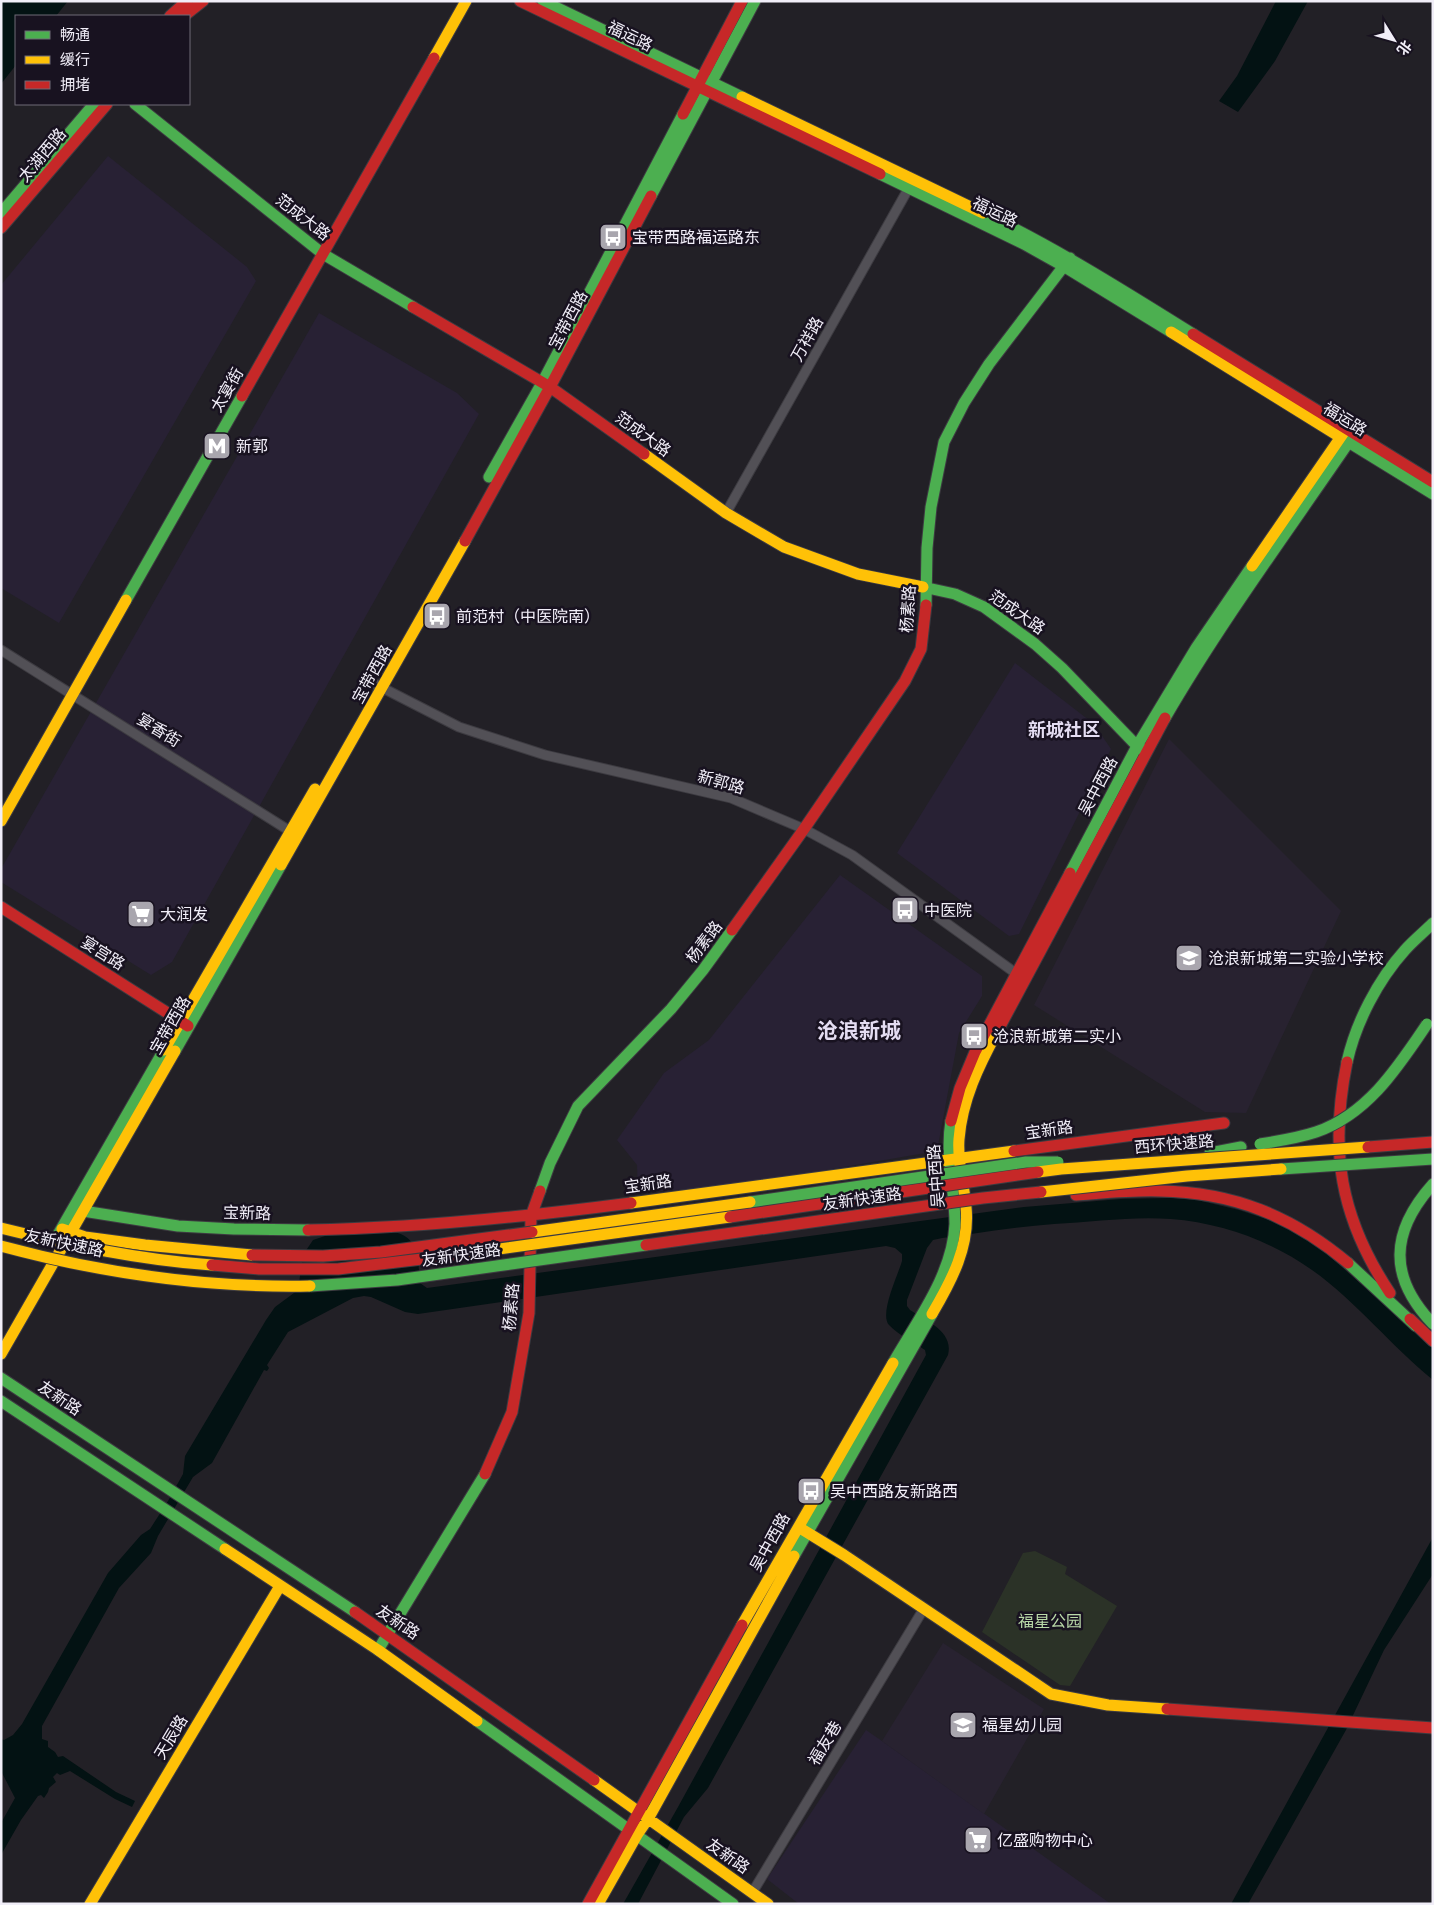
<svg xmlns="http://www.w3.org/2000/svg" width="1434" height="1905" viewBox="0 0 1434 1905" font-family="Helvetica,'Noto Sans SC',sans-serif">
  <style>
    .built { fill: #282134 }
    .education { fill: #282230 }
    .green { fill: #2b3227 }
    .water { fill: #031213 }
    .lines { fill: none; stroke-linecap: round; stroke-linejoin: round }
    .street-casing { stroke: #3d3b41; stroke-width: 11 }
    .fast-casing { stroke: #3d3b41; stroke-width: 13 }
    .slow-casing { stroke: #3d3b41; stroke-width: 13 }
    .jam-casing { stroke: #3d3b41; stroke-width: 13 }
    .street { stroke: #525056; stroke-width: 9 }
    .fast { stroke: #4caf50; stroke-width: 11 }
    .slow { stroke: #ffc107; stroke-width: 11 }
    .jam { stroke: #c62828; stroke-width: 11 }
    .fast-bridge-casing { stroke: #3d3b41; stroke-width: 13; stroke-linecap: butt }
    .slow-bridge-casing { stroke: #3d3b41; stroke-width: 13; stroke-linecap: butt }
    .jam-bridge-casing { stroke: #3d3b41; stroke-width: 13; stroke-linecap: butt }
    .fast-bridge { stroke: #4caf50; stroke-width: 11 }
    .slow-bridge { stroke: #ffc107; stroke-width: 11 }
    .jam-bridge { stroke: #c62828; stroke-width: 11 }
    .labels { text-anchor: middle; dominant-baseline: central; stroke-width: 5; stroke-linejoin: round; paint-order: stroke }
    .street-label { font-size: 16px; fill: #f1eef8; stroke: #181220 }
    .poi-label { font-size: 16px; fill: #f1eef8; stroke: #181220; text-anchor: start }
    .park-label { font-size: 16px; fill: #bad9a9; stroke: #181220 }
    .neighbourhood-label { font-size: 18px; font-weight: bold; fill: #e4ddf2; stroke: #181220 }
    .district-label { font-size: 21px; font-weight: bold; fill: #e4ddf2; stroke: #181220 }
  </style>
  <rect width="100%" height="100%" fill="#222026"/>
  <!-- built -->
  <path class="built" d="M108,156L247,267L256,281L59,623L1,588V285Z
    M319,313L457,393L479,414L172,962L151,975L1,882V869Z
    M1015,663L1094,724L1111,749L1019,934L1009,936L897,853Z
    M840,875L982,976V996L959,1033L937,1151L739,1185L638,1193L637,1165L617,1140L664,1073L709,1040Z
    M866,1730L882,1741L1111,1904H799L767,1879Z"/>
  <!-- education -->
  <path class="education" d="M1169,739L1341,911L1246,1113L1205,1112L1034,1005Z
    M943,1643L1044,1709L984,1814L882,1741Z"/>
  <!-- green -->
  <path class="green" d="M1035,1551L1067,1567L1065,1574L1117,1606L1070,1686L1060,1685L982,1632L1023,1553Z"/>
  <!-- water -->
  <path class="water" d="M1,1H68L56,16H16V65L1,84Z
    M1276,1H1308L1275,61L1238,112L1219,101L1237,76Z
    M1170,1198L1197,1200L1239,1210L1275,1222L1311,1240L1433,1347V1380C1390,1345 1357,1302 1312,1270C1271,1241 1222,1223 1171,1219C1133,1216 1092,1222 1054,1224C1026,1226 999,1230 971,1234C959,1236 945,1237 933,1240L927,1248L907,1300V1306L910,1310C926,1321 954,1331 948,1355L708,1788L684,1817L638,1904H623L678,1807L926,1355L925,1350C914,1343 899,1335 889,1325C879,1314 898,1275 902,1261V1254L895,1248L886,1246L418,1314L405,1312L371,1297L364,1296L353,1298L288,1332L267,1365L269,1368L267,1371L264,1370L212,1463L193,1477L158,1536L151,1553L119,1588L42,1726V1739L48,1741V1747L55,1752L58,1757L63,1756L116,1792L135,1801L132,1807L115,1799L70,1771L60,1775L57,1773L53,1777L56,1782L49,1788L48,1792L44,1798L41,1795L38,1796L21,1820L1,1855V1823L15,1798L1,1771V1739L4,1740L13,1735L22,1724L108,1573L141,1535L150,1529L168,1501L183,1474L185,1456L266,1320L275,1307L298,1290L303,1255L313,1240L325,1236L394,1232C420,1237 418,1261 420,1283L427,1288L1024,1207L1121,1199Z
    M1433,1537V1574L1384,1650L1346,1730L1248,1904H1231Z"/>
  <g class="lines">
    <defs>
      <path id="street" d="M726,513L911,184
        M1,650L293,833
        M375,684L459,727L545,755L731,798L804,829L852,855L1021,977
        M752,1893L923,1610"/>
      <path id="fast" d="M543,1L742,97
        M135,104L323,254L413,307
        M880,174L1024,244L1065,267L1171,332
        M651,196L755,1
        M1,213L94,104
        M983,213C1056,248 1124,291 1193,334
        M1337,435L1433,494
        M489,477L542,383L683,114
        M923,587L955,594L984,607L1035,644L1062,668L1137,746L1144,750
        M126,600L242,396
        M926,605L927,548L931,507L944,442L964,403L989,364L1070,258
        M1165,718C1222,620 1291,527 1355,433
        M1070,873L1137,746L1196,648L1252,566
        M175,1051L281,865
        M1347,1062C1356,1022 1378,980 1405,950C1414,940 1424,932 1433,923
        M1210,1153L1241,1147
        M1433,1184C1390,1232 1388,1277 1433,1324
        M540,1191L550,1163L578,1106L671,1009L703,970L732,930
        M76,1207L83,1211L178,1226L234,1229L308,1230
        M56,1238L164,1050
        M1348,1263L1416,1326
        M893,1363C917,1321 953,1274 955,1224C955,1189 945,1156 951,1121
        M1,1378L355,1612
        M1,1401L225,1549
        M794,1556L932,1314
        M378,1650L485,1474
        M477,1721L733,1904"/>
      <path id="slow" d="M434,58L466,1
        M742,97L983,213
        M1171,332L1337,435
        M644,454L726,513L784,547L858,574L923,587
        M1252,566L1347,428
        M1,821L126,600
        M281,865L465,541
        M164,1050L315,789
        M631,1203L1014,1151
        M62,1229L85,1237L145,1245L252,1255
        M932,1314C952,1280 970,1246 966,1207C964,1184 957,1161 959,1139C962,1100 979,1065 997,1032
        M1,1354L175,1051
        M800,1528L844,1555L1051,1694L1108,1705L1167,1709
        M225,1549L378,1650L477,1721
        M742,1625L893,1363
        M594,1780L768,1904
        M90,1904L280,1586
        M598,1904L637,1835L648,1819L794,1556"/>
      <path id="jam" d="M520,1L880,174
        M170,16L187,1
        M184,16L203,1
        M683,114L742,1
        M1,228L107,104
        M413,307L550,387L644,454
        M1193,334L1433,482
        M242,396L434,58
        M465,541L550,387L651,196
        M1,907L188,1026
        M732,930L804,829L905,681L921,649L926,605
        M997,1032L1165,718
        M1347,1062C1329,1150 1340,1218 1390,1293
        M951,1121L960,1088L975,1052L1070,873
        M1014,1151L1224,1123
        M1076,1195C1104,1193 1132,1190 1160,1191C1233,1192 1292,1216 1348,1263
        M308,1230C416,1228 524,1217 631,1203
        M1410,1319L1433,1341
        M485,1474L512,1412L529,1313L531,1216L540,1191
        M355,1612L594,1780
        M1167,1709L1433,1728
        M588,1904L742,1625"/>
    </defs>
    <!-- street casing -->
    <use href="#street" class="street-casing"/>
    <!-- fast casing -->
    <use href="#fast" class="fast-casing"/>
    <!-- slow casing -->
    <use href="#slow" class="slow-casing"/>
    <!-- jam casing -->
    <use href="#jam" class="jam-casing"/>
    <!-- street -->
    <use href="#street" class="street"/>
    <!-- fast -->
    <use href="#fast" class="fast"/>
    <!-- slow -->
    <use href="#slow" class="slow"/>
    <!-- jam -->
    <use href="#jam" class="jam"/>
    <defs>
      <path id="fast-bridge" d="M1260,1144C1279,1141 1298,1138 1316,1132C1368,1114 1398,1067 1427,1024
        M1281,1169L1433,1159
        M750,1202L1026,1162H1058
        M310,1286L397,1280L646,1245"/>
      <path id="slow-bridge" d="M1038,1172L1061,1169L1368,1147
        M1041,1192L1187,1176L1281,1169
        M1,1228C70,1245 140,1260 212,1265
        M532,1232L750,1202
        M1,1246C101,1273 206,1288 310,1286
        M456,1255L730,1217"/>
      <path id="jam-bridge" d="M1368,1147L1433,1142
        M730,1217L1038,1172
        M646,1245L983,1198L1041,1192
        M252,1255L323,1256L381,1252L532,1232
        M212,1265L259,1269H338L456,1255"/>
    </defs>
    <!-- fast-bridge casing -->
    <use href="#fast-bridge" class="fast-bridge-casing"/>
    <!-- slow-bridge casing -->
    <use href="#slow-bridge" class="slow-bridge-casing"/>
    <!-- jam-bridge casing -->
    <use href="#jam-bridge" class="jam-bridge-casing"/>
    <!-- fast-bridge -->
    <use href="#fast-bridge" class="fast-bridge"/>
    <!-- slow-bridge -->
    <use href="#slow-bridge" class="slow-bridge"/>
    <!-- jam-bridge -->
    <use href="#jam-bridge" class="jam-bridge"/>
  </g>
  <!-- icons -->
  <defs>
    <symbol id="bus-square" viewBox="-11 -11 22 22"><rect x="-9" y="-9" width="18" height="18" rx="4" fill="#a9a6ae" stroke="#181220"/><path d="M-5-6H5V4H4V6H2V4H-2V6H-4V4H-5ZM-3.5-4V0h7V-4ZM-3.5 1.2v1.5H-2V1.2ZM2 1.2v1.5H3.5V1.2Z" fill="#fff"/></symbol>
    <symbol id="metro-square" viewBox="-11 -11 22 22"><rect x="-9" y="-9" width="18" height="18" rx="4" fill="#a9a6ae" stroke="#181220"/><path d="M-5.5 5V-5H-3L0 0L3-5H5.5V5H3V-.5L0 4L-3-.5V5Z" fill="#fff"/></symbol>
    <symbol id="supermarket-square" viewBox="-11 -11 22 22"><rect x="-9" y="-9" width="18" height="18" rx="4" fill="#a9a6ae" stroke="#181220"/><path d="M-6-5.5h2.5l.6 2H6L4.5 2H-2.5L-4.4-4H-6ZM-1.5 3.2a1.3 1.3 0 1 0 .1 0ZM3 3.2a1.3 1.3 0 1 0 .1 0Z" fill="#fff"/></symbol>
    <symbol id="school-square" viewBox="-11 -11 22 22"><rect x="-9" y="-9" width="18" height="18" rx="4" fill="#a9a6ae" stroke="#181220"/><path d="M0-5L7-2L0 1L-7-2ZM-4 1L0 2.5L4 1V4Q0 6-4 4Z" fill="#fff"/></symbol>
  </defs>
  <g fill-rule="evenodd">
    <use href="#bus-square" x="597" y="221" width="32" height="32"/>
    <use href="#metro-square" x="201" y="430" width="32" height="32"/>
    <use href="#bus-square" x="421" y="600" width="32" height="32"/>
    <use href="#bus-square" x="889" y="894" width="32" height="32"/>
    <use href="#supermarket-square" x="125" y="898" width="32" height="32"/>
    <use href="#school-square" x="1173" y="942" width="32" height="32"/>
    <use href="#bus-square" x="958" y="1020" width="32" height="32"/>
    <use href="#bus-square" x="795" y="1475" width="32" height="32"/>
    <use href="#school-square" x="947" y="1709" width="32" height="32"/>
    <use href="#supermarket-square" x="962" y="1824" width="32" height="32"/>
  </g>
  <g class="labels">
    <!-- street labels -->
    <g class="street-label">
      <text transform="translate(630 36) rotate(26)">福运路</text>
      <text transform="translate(42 155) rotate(-50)">太湖西路</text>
      <text transform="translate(995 212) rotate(26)">福运路</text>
      <text transform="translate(303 217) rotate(38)">范成大路</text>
      <text transform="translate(568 320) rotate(-62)">宝带西路</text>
      <text transform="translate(807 339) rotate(-61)">万祥路</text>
      <text transform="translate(227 390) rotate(-60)">太宴街</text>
      <text transform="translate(1345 419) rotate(32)">福运路</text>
      <text transform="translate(643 434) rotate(36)">范成大路</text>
      <text transform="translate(908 609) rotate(-86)">杨素路</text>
      <text transform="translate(1017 612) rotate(35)">范成大路</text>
      <text transform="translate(372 674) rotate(-61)">宝带西路</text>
      <text transform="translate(159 730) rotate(32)">宴香街</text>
      <text transform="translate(721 782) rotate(16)">新郭路</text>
      <text transform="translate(1098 786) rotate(-62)">吴中西路</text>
      <text transform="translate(704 942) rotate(-53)">杨素路</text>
      <text transform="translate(103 953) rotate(32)">宴宫路</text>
      <text transform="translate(170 1025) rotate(-60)">宝带西路</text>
      <text transform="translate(1049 1130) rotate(-8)">宝新路</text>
      <text transform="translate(1174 1144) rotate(-5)">西环快速路</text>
      <text transform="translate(936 1176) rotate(-94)">吴中西路</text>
      <text transform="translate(648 1184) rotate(-8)">宝新路</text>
      <text transform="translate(862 1199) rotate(-8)">友新快速路</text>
      <text transform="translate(247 1213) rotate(1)">宝新路</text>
      <text transform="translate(64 1243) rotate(12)">友新快速路</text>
      <text transform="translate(461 1255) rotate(-8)">友新快速路</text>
      <text transform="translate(511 1307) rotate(-85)">杨素路</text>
      <text transform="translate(60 1398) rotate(34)">友新路</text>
      <text transform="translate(770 1542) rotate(-61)">吴中西路</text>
      <text transform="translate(398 1622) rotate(34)">友新路</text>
      <text transform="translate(171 1737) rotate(-59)">天辰路</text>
      <text transform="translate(825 1743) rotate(-59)">福友巷</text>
      <text transform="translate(728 1856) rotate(35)">友新路</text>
    </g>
    <!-- poi labels -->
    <g class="poi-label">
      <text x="632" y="237">宝带西路福运路东</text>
      <text x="236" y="446">新郭</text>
      <text x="456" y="616">前范村（中医院南）</text>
      <text x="924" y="910">中医院</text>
      <text x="160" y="914">大润发</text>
      <text x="1208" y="958">沧浪新城第二实验小学校</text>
      <text x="993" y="1036">沧浪新城第二实小</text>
      <text x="830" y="1491">吴中西路友新路西</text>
      <text x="982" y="1725">福星幼儿园</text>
      <text x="997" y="1840">亿盛购物中心</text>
    </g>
    <!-- park labels -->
    <g class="park-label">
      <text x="1050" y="1621">福星公园</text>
    </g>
    <!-- neighbourhood labels -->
    <g class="neighbourhood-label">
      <text x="1064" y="730">新城社区</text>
    </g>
    <!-- district labels -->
    <g class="district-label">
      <text x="859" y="1030">沧浪新城</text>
    </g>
  </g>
  <!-- border -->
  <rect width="1434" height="1905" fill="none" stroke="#f1eef8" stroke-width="5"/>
  <!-- legend -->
  <rect x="15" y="15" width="175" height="90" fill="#181220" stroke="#6f6a76"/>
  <rect x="25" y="31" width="25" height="8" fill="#4caf50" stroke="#6f6a76"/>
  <text x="60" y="40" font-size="15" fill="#f1eef8">畅通</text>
  <rect x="25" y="56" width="25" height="8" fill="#ffc107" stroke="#6f6a76"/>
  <text x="60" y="65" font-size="15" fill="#f1eef8">缓行</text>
  <rect x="25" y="81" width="25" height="8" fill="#c62828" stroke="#6f6a76"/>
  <text x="60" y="90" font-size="15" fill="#f1eef8">拥堵</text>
  <!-- north arrow -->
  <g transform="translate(1394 40) rotate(127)" stroke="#181220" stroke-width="4" paint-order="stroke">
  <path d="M0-4L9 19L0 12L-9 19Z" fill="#f1eef8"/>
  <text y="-8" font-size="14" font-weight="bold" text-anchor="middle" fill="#f1eef8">北</text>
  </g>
</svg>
